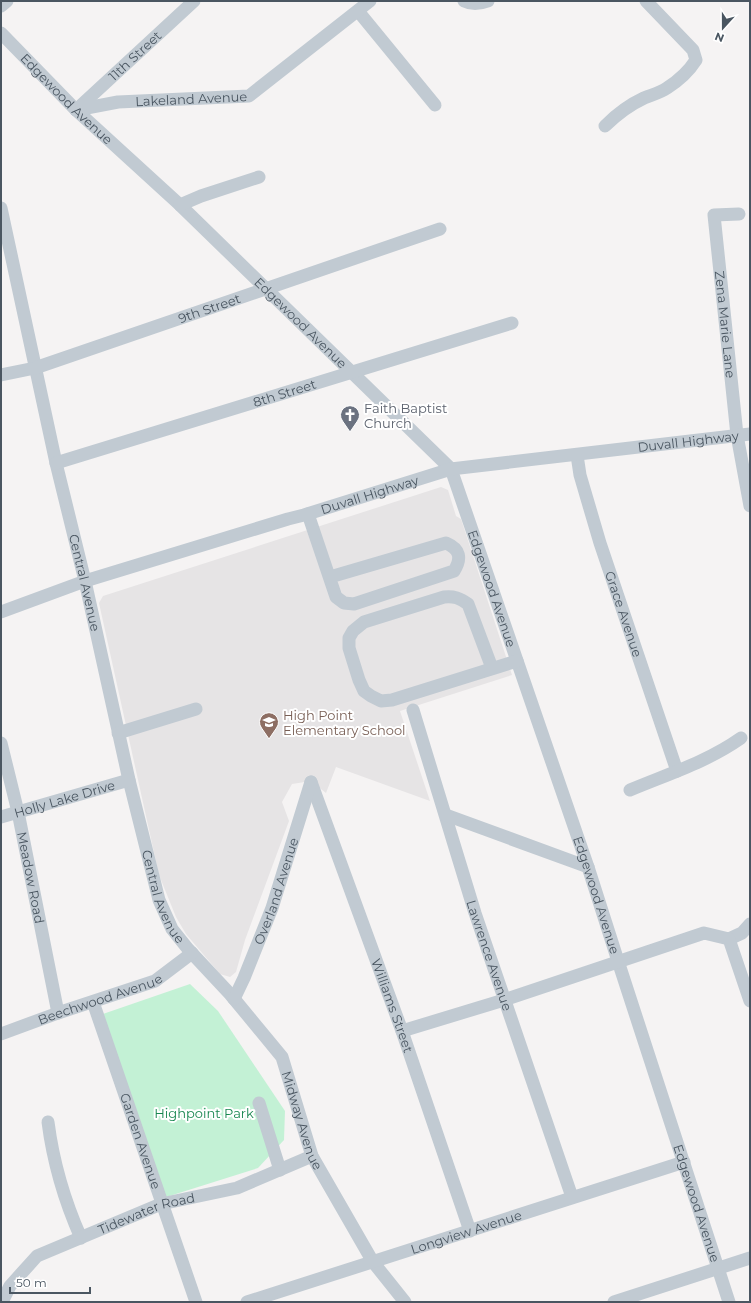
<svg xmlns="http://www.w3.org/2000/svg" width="751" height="1303" viewBox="0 0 751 1303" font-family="Montserrat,sans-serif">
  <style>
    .education { fill: #e6e4e5 }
    .green { fill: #c3f1d5 }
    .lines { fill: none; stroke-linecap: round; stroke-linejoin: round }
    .minor { stroke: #c1cad2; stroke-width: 13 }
    .labels { text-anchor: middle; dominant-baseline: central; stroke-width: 4; stroke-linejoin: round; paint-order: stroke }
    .street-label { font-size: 13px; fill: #4a5661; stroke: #fff }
    .worship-label { font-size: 13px; fill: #5b616d; stroke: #fff; text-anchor: start }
    .education-label { font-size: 13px; fill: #785e54; stroke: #fff; text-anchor: start }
    .park-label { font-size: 13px; fill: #17864f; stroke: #fff }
  </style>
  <rect width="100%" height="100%" fill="#f5f3f3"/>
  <!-- education -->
  <path class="education" d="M441,487L448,490L456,516L461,519L512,675L400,711L430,801L336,767L326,793L311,781L292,784L282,802L289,821L245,940L236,972L230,977L220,974L186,934L176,917L159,875L99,603L103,596Z"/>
  <!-- green -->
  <path class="green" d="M190,984L218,1011L285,1111L284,1140L258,1168L160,1199L100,1015Z"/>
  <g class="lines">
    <!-- minor -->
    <g class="minor">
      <path d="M464,1C472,5 480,4 488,1"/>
      <path d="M1,6L7,1"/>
      <path d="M358,11L435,105"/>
      <path id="s1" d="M1,33L76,110L180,205L451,469L588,867L618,961L729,1302"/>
      <path id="s2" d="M76,110L118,102L249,96L370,1"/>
      <path id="s3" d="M76,110L194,1"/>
      <path d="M605,126C616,115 629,105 644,98C651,95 660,93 667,88C678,81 689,71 696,60L693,50L646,1"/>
      <path d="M180,205L201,196L259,177"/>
      <path id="s4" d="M1,208L56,463L85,581L129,780L159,900L172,929L188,949L230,994L282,1057L312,1156L373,1262L405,1302"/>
      <path id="s5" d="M739,214L714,215L737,435L750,506"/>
      <path id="s6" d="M1,375L35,368L440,229"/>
      <path id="s7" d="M577,455L580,475L600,543L677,771"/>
      <path id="s8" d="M56,463L512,323"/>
      <path d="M308,514L336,597L344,603L354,604L454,571C462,558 460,549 446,543L330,577"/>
      <path id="s9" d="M1,612L85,581L288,519L304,515L451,469L750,434"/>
      <path d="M492,668L468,604C460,598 454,596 444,597L364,622L353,631L349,638V648L359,680L364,691L371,696L381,701L392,700L517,661"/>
      <path id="s10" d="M413,710L475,913L572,1197"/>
      <path d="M118,733L196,709"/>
      <path id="s11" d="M1,743L18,812L58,1013"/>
      <path id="s12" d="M311,782L402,1031L470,1231"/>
      <path d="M630,790C668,774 707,762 741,738"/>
      <path d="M446,815L588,867"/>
      <path id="s13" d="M1,817L129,780"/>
      <path d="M729,939L742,933L750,924"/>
      <path id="s14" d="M234,999L244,978L272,908L311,782"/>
      <path id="s15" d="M93,1002L196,1302"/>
      <path d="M402,1031L504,1000L704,933L729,939L750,1001"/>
      <path id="s16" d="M1,1034L58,1013L155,981L192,953"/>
      <path d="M259,1103L280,1170"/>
      <path d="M48,1122C53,1161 65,1202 81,1238"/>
      <path id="s17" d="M2,1302L10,1286L37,1256L161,1204L237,1188L312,1156"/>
      <path id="s18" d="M247,1302L684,1162"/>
      <path d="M614,1302L750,1258"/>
    </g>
  </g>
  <!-- icons -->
  <defs>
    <symbol id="church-pin" viewBox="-11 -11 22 30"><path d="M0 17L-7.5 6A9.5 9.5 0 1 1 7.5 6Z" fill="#6b7280" stroke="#fff"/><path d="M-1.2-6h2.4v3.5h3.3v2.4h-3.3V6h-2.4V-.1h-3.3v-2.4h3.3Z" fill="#fff"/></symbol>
    <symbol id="school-pin" viewBox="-11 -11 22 30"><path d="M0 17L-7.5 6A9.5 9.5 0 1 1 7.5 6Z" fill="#8d6e63" stroke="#fff"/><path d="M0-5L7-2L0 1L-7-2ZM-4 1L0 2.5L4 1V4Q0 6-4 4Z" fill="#fff"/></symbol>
  </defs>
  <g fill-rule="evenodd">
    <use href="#church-pin" x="339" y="404" width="22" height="30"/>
    <use href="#school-pin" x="258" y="711" width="22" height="30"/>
  </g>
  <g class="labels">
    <!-- street labels -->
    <g class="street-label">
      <text stroke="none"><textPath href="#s3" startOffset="80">11th Street</textPath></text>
      <text stroke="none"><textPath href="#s2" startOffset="116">Lakeland Avenue</textPath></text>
      <text stroke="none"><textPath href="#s1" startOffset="93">Edgewood Avenue</textPath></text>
      <text stroke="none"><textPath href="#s6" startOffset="219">9th Street</textPath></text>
      <text stroke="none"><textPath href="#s1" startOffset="417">Edgewood Avenue</textPath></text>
      <text stroke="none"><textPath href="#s5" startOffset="135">Zena Marie Lane</textPath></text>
      <text stroke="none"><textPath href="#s8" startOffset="239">8th Street</textPath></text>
      <text stroke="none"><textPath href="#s9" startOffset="711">Duvall Highway</textPath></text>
      <text stroke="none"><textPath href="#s9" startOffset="387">Duvall Highway</textPath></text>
      <text stroke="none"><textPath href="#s4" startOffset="384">Central Avenue</textPath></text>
      <text stroke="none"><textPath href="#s1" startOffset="753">Edgewood Avenue</textPath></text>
      <text stroke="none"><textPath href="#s7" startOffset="166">Grace Avenue</textPath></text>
      <text stroke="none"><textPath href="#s13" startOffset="66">Holly Lake Drive</textPath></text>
      <text stroke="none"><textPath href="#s11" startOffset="138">Meadow Road</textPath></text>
      <text stroke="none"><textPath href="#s14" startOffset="116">Overland Avenue</textPath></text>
      <text stroke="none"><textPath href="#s4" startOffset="708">Central Avenue</textPath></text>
      <text stroke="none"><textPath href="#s1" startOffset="1077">Edgewood Avenue</textPath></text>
      <text stroke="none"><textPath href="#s10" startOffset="257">Lawrence Avenue</textPath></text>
      <text stroke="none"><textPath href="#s16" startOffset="105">Beechwood Avenue</textPath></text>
      <text stroke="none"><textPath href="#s12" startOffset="238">Williams Street</textPath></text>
      <text stroke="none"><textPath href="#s4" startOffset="977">Midway Avenue</textPath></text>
      <text stroke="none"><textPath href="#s15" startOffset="147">Garden Avenue</textPath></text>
      <text stroke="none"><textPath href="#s1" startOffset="1401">Edgewood Avenue</textPath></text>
      <text stroke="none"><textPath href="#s17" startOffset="176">Tidewater Road</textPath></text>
      <text stroke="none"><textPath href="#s18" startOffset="230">Longview Avenue</textPath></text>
    </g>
    <!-- worship labels -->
    <g class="worship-label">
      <text x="364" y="408">Faith Baptist<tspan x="364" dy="15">Church</tspan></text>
    </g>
    <!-- education labels -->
    <g class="education-label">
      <text x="283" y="715">High Point<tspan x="283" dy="15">Elementary School</tspan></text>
    </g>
    <!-- park labels -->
    <g class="park-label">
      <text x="204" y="1113">Highpoint Park</text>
    </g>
  </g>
  <!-- border -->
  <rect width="751" height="1303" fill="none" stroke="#4a5661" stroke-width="4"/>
  <!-- north arrow -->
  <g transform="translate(723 28) rotate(201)" stroke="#ffffff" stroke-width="3" paint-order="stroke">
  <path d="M0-3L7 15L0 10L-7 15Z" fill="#4a5661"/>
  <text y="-6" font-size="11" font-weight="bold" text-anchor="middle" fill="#4a5661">N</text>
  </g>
  <!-- scale -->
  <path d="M10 1287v6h80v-6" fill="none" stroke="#4a5661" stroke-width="2"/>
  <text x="16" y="1287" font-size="12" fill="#4a5661" stroke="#ffffff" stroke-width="3" paint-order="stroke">50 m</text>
</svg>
